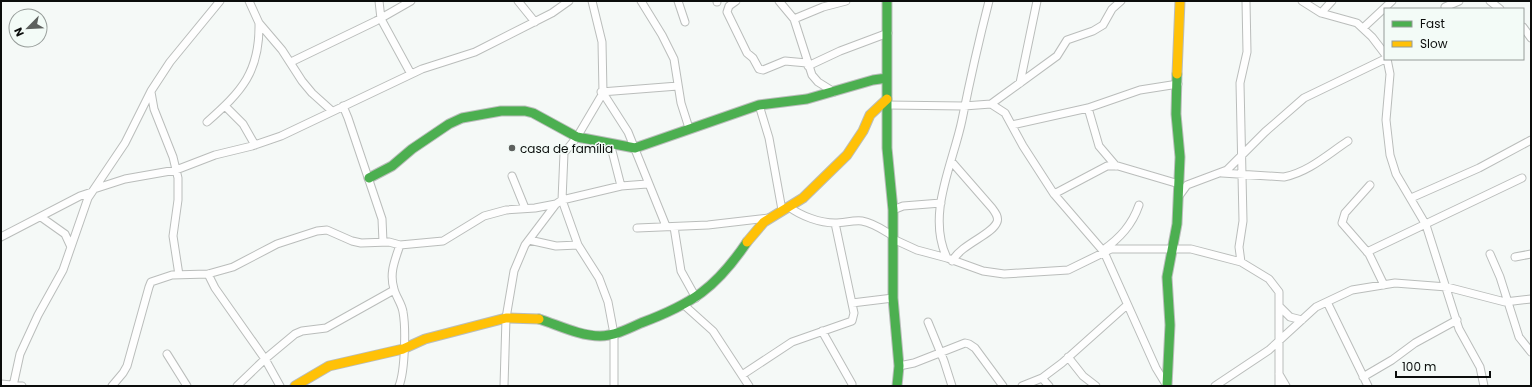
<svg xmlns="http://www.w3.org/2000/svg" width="1532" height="387" viewBox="0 0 1532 387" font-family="Poppins,sans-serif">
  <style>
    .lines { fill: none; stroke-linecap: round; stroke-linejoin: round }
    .street-casing { stroke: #babdbb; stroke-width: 9 }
    .fast-casing { stroke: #babdbb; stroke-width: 11 }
    .slow-casing { stroke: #babdbb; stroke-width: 11 }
    .street { stroke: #fefefe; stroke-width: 7 }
    .fast { stroke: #4caf50; stroke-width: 9 }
    .slow { stroke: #ffc107; stroke-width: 9 }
    .poi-dot { fill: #5d605e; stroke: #f3fbf7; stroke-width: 1.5 }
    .labels { text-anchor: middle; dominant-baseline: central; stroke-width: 3; stroke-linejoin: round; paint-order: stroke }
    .poi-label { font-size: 12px; fill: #0b0d0c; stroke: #f3fbf7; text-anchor: start }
  </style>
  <rect width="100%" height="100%" fill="#f5f9f7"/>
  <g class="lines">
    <defs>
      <path id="street" d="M249,1L259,23L282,50L302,81L312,93L332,111
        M379,1L381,19L411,74
        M518,1L535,22
        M592,1L602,42L603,93L577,137L564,153L562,200L578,245L599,278L608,302L614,334V386
        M641,1L662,35L674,59L681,103L689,128
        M678,1L685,22
        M717,1V2
        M736,1L729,6L727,12L747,53L753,58L759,69L763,70L785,61L807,63
        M779,1L794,19L812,75L818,82L834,92
        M1302,1L1321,13L1357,23L1372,37L1385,54
        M1490,1L1500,9
        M1445,7L1459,1
        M1321,13L1332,1
        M794,19L823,7L846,1
        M1523,27L1531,38
        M1363,28L1392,1
        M1387,59L1390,74L1386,120L1390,155L1396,174L1426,225L1459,329L1480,367L1484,386
        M291,62L376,21L411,1
        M808,66L840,51L888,33
        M1020,83L1037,1
        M151,92L154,109L173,157L178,178V200L173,236L179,275
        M601,92L678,86
        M603,93L628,132L666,226
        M991,104L1057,56L1067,40L1093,31L1103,25L1112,9L1121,1
        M759,105L769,138L782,210
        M887,105L964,106L991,104L1005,113L1023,146L1054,194L1104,252L1156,368L1167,386
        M225,106L243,124L255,145
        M343,106L348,118L382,219L383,242
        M1088,108L1099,146L1116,166
        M207,122C242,91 260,72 259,23
        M1012,125L1088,108L1140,90L1178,84
        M610,143L621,186
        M951,161L992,208C995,212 999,217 997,222C992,235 963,243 952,261
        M1222,173L1284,177C1309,172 1328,154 1348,141
        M512,176L525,208
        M1370,185L1345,213L1342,223L1369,254L1384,285
        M94,189L125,179L176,170L215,155L252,146L281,136L422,69L475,52L552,13L569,1
        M1054,194L1107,166H1118L1179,184
        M1179,196L1187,185L1227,170L1265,132L1304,98L1385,59
        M1411,198L1479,168L1531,140
        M789,207C801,216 820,223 835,223C844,223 853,220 862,221C874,223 883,230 893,236
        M893,210L903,206L941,203
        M41,217L65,234L71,247
        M674,227L681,271L696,298
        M637,228L708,225L769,218
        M1,237L80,196L92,192
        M893,239L917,250L947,258L983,271L1004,274L1068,270L1111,249H1191L1241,262L1269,279L1279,292V386
        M529,240L556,246L578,245
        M1103,250C1120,238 1132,225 1139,205
        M1367,252L1522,178
        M1490,254L1500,277L1519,337L1531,352
        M1515,257L1531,254
        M947,258C926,214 953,164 962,120C970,80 979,40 989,1
        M1241,262L1239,247L1243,221L1240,83L1247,52L1246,1
        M208,274L215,288L265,359L280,386
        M1327,302L1368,386
        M852,303L893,298
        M684,305L713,331L749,386
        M1280,307L1290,317L1302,320
        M928,322L944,361L952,386
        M822,331L852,384
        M167,354L187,386
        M1068,357L1083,376L1096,386
        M899,366L914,363L965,343L969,344L975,348L1003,386
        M1279,374L1286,386
        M742,375L792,342L852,321L854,313L835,223
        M1363,377L1392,360L1415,343L1457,320
        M1042,378L1049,386
        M1,384L22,386
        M13,386L20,354L38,315L63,270L88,198L125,143L151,91L170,62L220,1
        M112,386L123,373L127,366L149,287L151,282L172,275L208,274L233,267L277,244L317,231L327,230L352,241L361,243L389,242L400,245L443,241L484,216L506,210L535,208L556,204
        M237,386L265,359L295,334L302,331L326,328L394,290
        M399,386C405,371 406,328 403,312C402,304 396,297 394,289C389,273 395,260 400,245
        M504,386L506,318L514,271L525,245L556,204L562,200L621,186L647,184
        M1022,386L1042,378L1062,363L1127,305
        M1215,386L1269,350L1316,307L1352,290L1395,283L1447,287L1505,302L1531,299"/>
      <path id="fast" d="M887,1V148L893,210V298L899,366L897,386
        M369,178L392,166L412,149L449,124L462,118L501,111H525L533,113L577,137L635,148L759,105L807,99L873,80L887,78
        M539,319C558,325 580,336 600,336C614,336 628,329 641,323C692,304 716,288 747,242
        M1167,386L1170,325L1167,277L1177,224L1180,157L1176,114L1177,74"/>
      <path id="slow" d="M1177,74L1180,1
        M747,242L764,222L803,198L847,155L863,131L870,115L887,99
        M295,386L329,366L403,349L425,339L506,318L539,319"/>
    </defs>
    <!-- street casing -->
    <use href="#street" class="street-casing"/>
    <!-- fast casing -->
    <use href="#fast" class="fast-casing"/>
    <!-- slow casing -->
    <use href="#slow" class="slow-casing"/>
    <!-- street -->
    <use href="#street" class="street"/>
    <!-- fast -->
    <use href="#fast" class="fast"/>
    <!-- slow -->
    <use href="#slow" class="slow"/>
  </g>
  <!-- markers -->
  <circle class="poi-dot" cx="512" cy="148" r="4"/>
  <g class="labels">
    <!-- poi labels -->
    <g class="poi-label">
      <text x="520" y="148">casa de família</text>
    </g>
  </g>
  <!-- border -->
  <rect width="1532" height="387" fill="none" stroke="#0b0d0c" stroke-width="4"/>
  <!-- legend -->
  <rect x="1384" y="8" width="140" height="52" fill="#f3fbf7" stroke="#969c99"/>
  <rect x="1392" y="21" width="20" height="6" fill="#4caf50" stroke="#969c99"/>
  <text x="1420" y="28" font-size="12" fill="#0b0d0c">Fast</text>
  <rect x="1392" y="41" width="20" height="6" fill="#ffc107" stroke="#969c99"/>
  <text x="1420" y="48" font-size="12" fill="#0b0d0c">Slow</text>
  <!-- north arrow -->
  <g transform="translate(28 28) rotate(246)"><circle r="19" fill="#f3fbf7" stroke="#969c99"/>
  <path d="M0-3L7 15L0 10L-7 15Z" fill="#5d605e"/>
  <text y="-6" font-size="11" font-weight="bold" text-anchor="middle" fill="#0b0d0c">N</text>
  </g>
  <!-- scale -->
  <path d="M1396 371v6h94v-6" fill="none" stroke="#0b0d0c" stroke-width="2"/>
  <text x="1402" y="371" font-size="12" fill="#0b0d0c" stroke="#f3fbf7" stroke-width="3" paint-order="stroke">100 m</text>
</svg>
